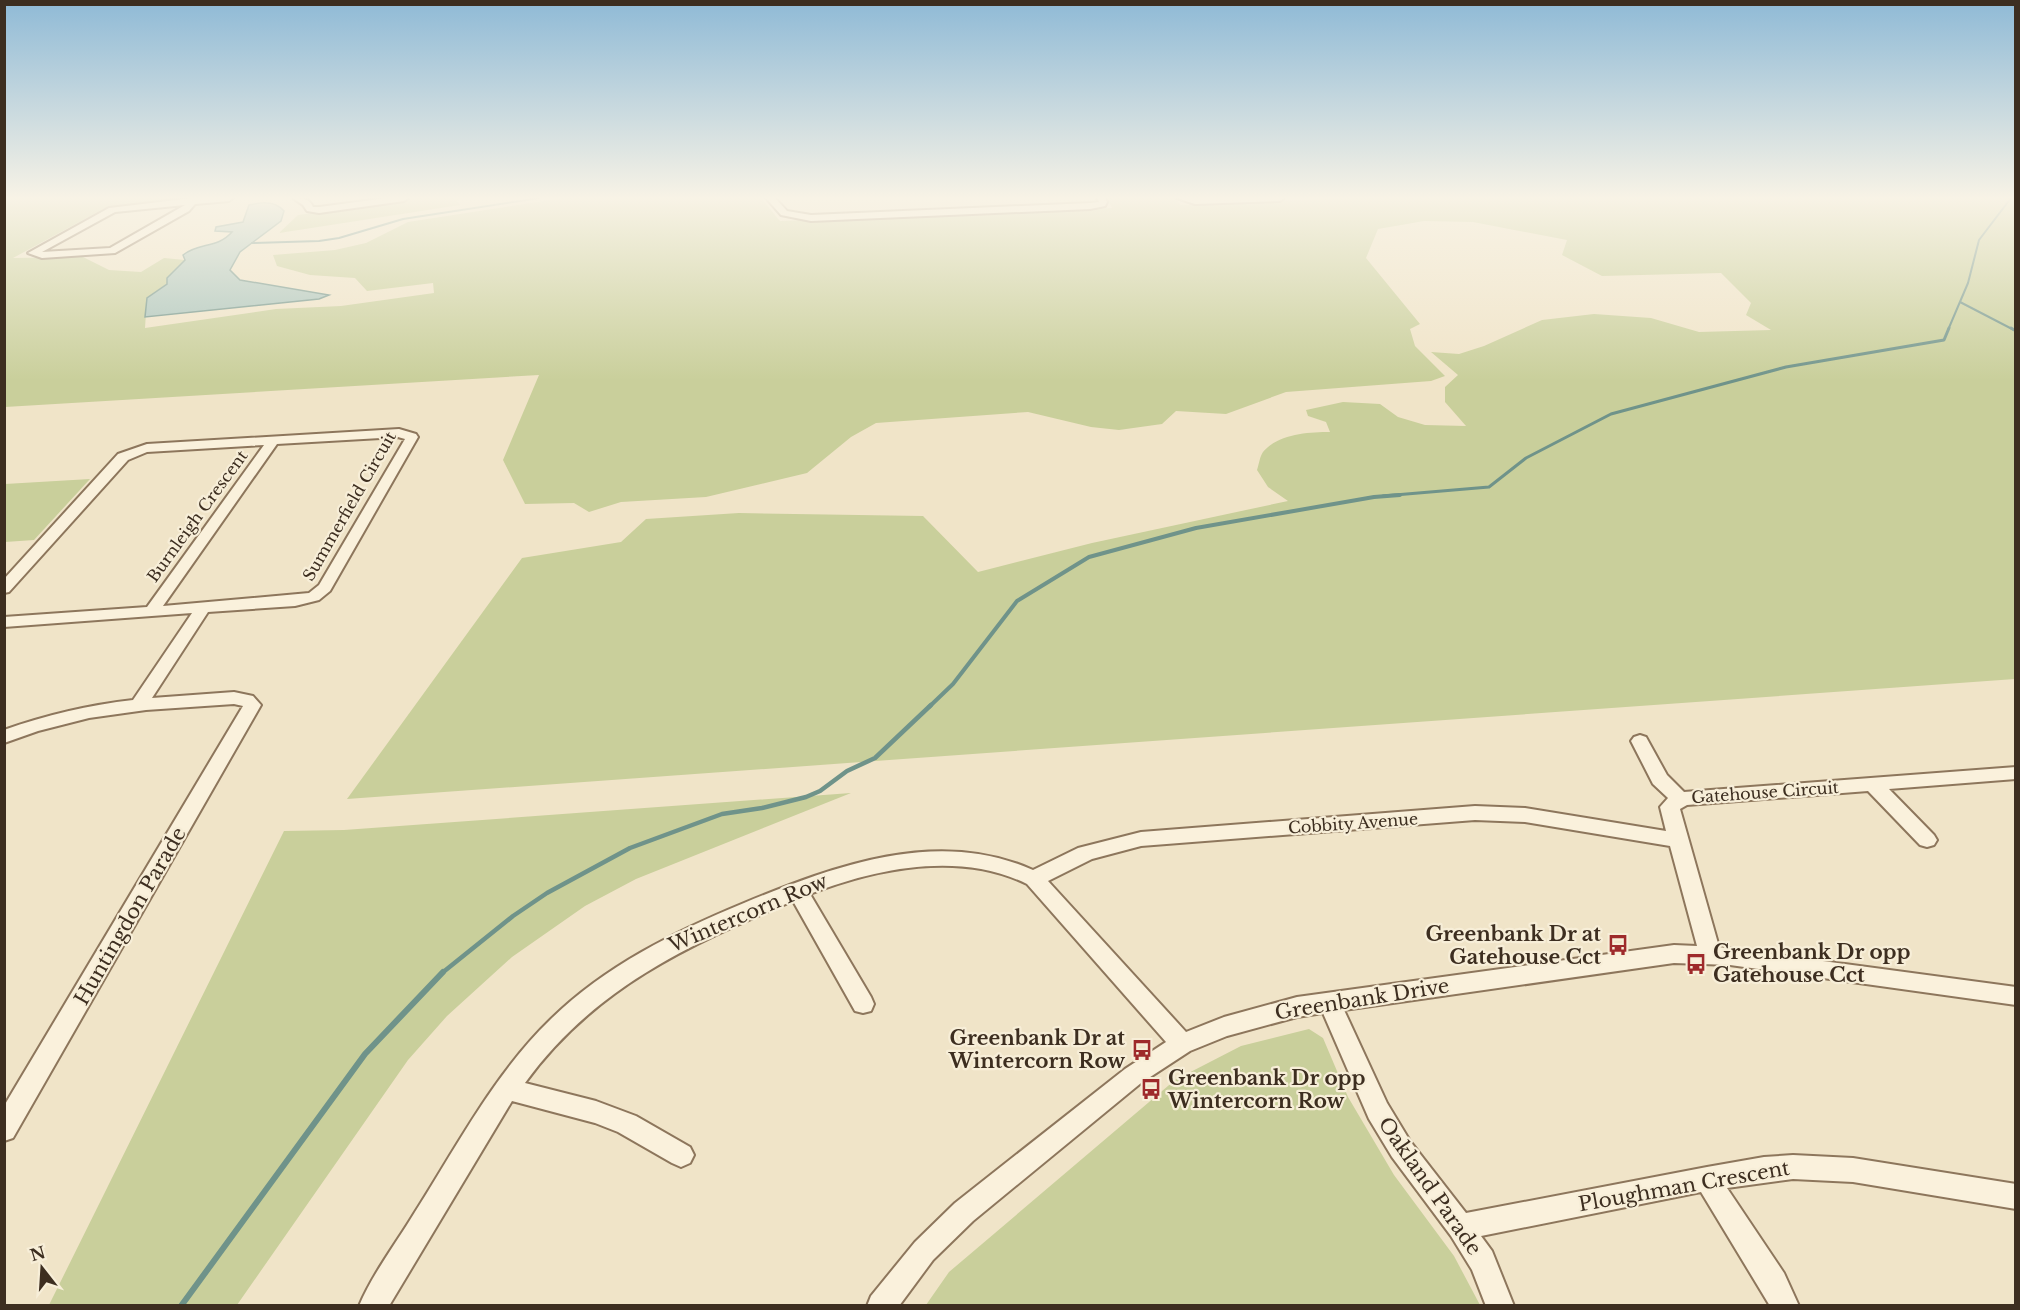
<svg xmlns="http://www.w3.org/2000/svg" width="2020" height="1310" viewBox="0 0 2020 1310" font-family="'Libre Baskerville',serif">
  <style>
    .green { fill: #c9cf9b }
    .water { fill: #a9c4bc; stroke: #6f938a; stroke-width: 1.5 }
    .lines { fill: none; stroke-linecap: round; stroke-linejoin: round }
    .stream-far4 { stroke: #6f938a; stroke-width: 2 }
    .stream-far3 { stroke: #6f938a; stroke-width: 3 }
    .stream-far2 { stroke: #6f938a; stroke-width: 4 }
    .stream-far1 { stroke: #6f938a; stroke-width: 4.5 }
    .stream { stroke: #6f938a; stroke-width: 6 }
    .minor-casing { stroke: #8d765c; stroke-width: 4 }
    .minor { fill: #faf1dc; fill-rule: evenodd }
    .labels { text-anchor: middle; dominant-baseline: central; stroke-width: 4.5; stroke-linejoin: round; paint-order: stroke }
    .street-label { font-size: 16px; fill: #3d2e20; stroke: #f7eed8 }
    .near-street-label { font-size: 20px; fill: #3d2e20; stroke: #f7eed8 }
    .near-poi-label { font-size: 20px; font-weight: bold; fill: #3d2e20; stroke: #f7eed8; text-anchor: end }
  </style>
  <rect width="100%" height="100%" fill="#f0e4c8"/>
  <!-- green -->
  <path class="green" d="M5,198H207L105,208L13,258L83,257L109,270L141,272L164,258L185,260L167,278L168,283L147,298L145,328L276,309L341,306L434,293L433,283L367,291L355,278L310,275L277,266L273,255L335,250L366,243L408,222L563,198H761L780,221L1112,208L1107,198H1175L1180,205L1350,198H2015V679L347,799L522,558L621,542L646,519L739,513L923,516L978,572L1092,543L1288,501L1268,487L1257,470C1259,464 1260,456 1263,452C1278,434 1308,432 1330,432L1326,422L1308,416L1306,410L1343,402L1380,404L1398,417L1425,425L1466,426L1445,402V387L1458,375L1431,352L1459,354L1484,346L1542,320L1594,314L1651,318L1699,332L1771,330L1746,315L1751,303L1721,273L1602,276L1562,255L1567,240L1473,222L1424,221L1378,229L1366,258L1420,324L1410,329L1415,346L1445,376L1431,381L1286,392L1226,414L1176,411L1162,424L1119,430L1091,427L1028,412L876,423L851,437L807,473L706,497L621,502L589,512L574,503L525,504L503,460L539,375L5,407Z
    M416,198H461L457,201L460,205L279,233L298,215Z
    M90,479L34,540L5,542V484Z
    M851,793L636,879L585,906L512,957L447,1016L408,1060L237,1305H49L284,831L344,830Z
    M1309,1029L1323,1038L1348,1097L1394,1175L1454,1256L1480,1305H926L949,1272L1175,1080L1241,1046Z"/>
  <!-- water -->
  <path class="water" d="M260,203C270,202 278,204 284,211L281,221L240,252L230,270L240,280L329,295L319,299L145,317L147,298L167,284V278L185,260L183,255C199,242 217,249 232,232L215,231L216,227L243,222L249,205Z"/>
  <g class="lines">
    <!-- stream-far4 -->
    <path class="stream-far4" d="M252,243L319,241L339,238L403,219L539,198
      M1960,302L2014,330
      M1948,330L1968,283L1979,240L2011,198"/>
    <!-- stream-far3 -->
    <path class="stream-far3" d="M2011,328L2016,331
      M1383,496L1489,487L1526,458L1611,414L1786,367L1944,340L1949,328"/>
    <!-- stream-far2 -->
    <path class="stream-far2" d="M929,707L953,684L1017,601L1089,557L1196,528L1374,497L1400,495"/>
    <!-- stream-far1 -->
    <path class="stream-far1" d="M442,973L513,916L547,893L630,848L722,814L762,808L806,797L820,791L847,771L875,758L931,705"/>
    <!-- stream -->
    <path class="stream" d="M181,1306L365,1054L443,972"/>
    <defs>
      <path id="minor" d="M193,198H233L229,201L195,204L189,211L115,253L42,258L28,253L109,208ZM185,205L110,248L42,252L115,212Z
        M293,198C302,198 309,198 313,207H319L387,198H408L404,201L319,213L307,211L303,205Z
        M766,198H775L787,211L811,215L1090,203L1099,202L1097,198H1105L1107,202L1105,206L1090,209L811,221L781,215Z
        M1177,198H1284L1280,201L1195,204Z
        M399,429L416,434L418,437L330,591L319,600L295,606L208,612L152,698L234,692L253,696L261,705L13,1138L4,1141V1106L243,706L234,704L146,710L89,718L38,731L4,743V730C46,715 89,705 133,700L192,613L4,627V617L147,607L264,445L147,452L128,460L9,592L4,593V579L118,454L147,444ZM398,437L405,439L319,585L309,593L163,606L277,444Z
        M1640,735L1646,737L1667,775L1684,792L2016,767V779L1889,789L1934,835L1937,840L1934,845L1927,847L1920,845L1868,791L1687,805L1680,809L1719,947L2016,987V1005L1730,965L1674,963L1344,1010L1387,1103L1410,1141L1466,1213L1707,1167L1764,1157L1793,1155L1853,1158L2016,1184V1209L1853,1182L1793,1179L1727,1188L1784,1273L1799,1306H1770L1701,1192L1481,1236L1492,1251L1514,1306H1486L1472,1270L1451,1236L1392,1157L1369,1119L1323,1013L1297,1017L1227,1036L1190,1051L1141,1083L973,1221L933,1260L899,1306H867L871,1296L915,1242L955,1203L1125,1069L1166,1042L1027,884C960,851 877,868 810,894L871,997L874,1004L871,1011L863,1013L855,1011L793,901C688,945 594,988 525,1083L596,1101L636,1116L690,1147L694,1155L690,1163L681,1167L672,1163L618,1132L595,1123L512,1101L389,1306H359C373,1273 397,1242 415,1212C457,1146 494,1074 551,1019C605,966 674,932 744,903C834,866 938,827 1033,870L1078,848L1141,832L1475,806L1525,808L1666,831L1660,807L1668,798L1653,784L1631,741L1634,737ZM1475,820L1525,822L1670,846L1697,946L1674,945L1297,997L1224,1017L1186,1032L1048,881L1092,859L1141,846Z"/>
    </defs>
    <!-- minor casing -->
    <use href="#minor" class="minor-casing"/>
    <!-- minor -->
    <use href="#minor" class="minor"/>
  </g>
  <!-- sky -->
  <linearGradient id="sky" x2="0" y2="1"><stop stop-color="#8fbad6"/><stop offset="0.52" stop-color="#f8f3e6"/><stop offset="1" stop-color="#f8f3e6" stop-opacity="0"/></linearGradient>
  <rect width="2020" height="381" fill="url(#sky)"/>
  <!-- icons -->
  <defs>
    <symbol id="bus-bare" viewBox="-9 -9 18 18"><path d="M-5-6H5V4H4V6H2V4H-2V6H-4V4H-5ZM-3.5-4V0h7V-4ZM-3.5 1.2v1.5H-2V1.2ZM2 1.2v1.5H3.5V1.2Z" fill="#9e2a2b" stroke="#f7eed8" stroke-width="2.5" paint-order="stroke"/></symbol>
  </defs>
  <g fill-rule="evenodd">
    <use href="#bus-bare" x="1603" y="930" width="30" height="30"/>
    <use href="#bus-bare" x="1681" y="949" width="30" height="30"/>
    <use href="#bus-bare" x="1127" y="1035" width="30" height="30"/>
    <use href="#bus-bare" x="1136" y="1074" width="30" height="30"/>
  </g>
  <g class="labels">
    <!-- street labels -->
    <g class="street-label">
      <text transform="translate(349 506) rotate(-60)">Summerfield Circuit</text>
      <text transform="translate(197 516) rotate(-54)">Burnleigh Crescent</text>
      <text transform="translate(1765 792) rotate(-4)">Gatehouse Circuit</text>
      <text transform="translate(1353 823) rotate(-4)">Cobbity Avenue</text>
    </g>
    <!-- near-street labels -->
    <g class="near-street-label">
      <text transform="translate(748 913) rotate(-23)">Wintercorn Row</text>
      <text transform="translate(130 916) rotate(-60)">Huntingdon Parade</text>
      <text transform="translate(1362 999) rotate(-9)">Greenbank Drive</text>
      <text transform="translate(1430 1186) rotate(55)">Oakland Parade</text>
      <text transform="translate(1684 1186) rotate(-10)">Ploughman Crescent</text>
    </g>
    <!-- near-poi labels -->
    <g class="near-poi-label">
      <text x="1601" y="934">Greenbank Dr at<tspan x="1601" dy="23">Gatehouse Cct</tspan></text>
      <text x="1713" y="952" text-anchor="start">Greenbank Dr opp<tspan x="1713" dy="23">Gatehouse Cct</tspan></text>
      <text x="1125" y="1038">Greenbank Dr at<tspan x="1125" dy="23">Wintercorn Row</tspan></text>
      <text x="1168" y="1078" text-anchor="start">Greenbank Dr opp<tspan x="1168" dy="23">Wintercorn Row</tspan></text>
    </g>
  </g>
  <!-- border -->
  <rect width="2020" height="1310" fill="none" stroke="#3d2e20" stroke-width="12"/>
  <!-- north arrow -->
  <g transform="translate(42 1268) rotate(343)" stroke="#f7eed8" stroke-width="4.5" paint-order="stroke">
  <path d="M0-4.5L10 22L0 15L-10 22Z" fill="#3d2e20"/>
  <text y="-9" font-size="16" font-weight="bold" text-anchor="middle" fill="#3d2e20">N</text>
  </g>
</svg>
